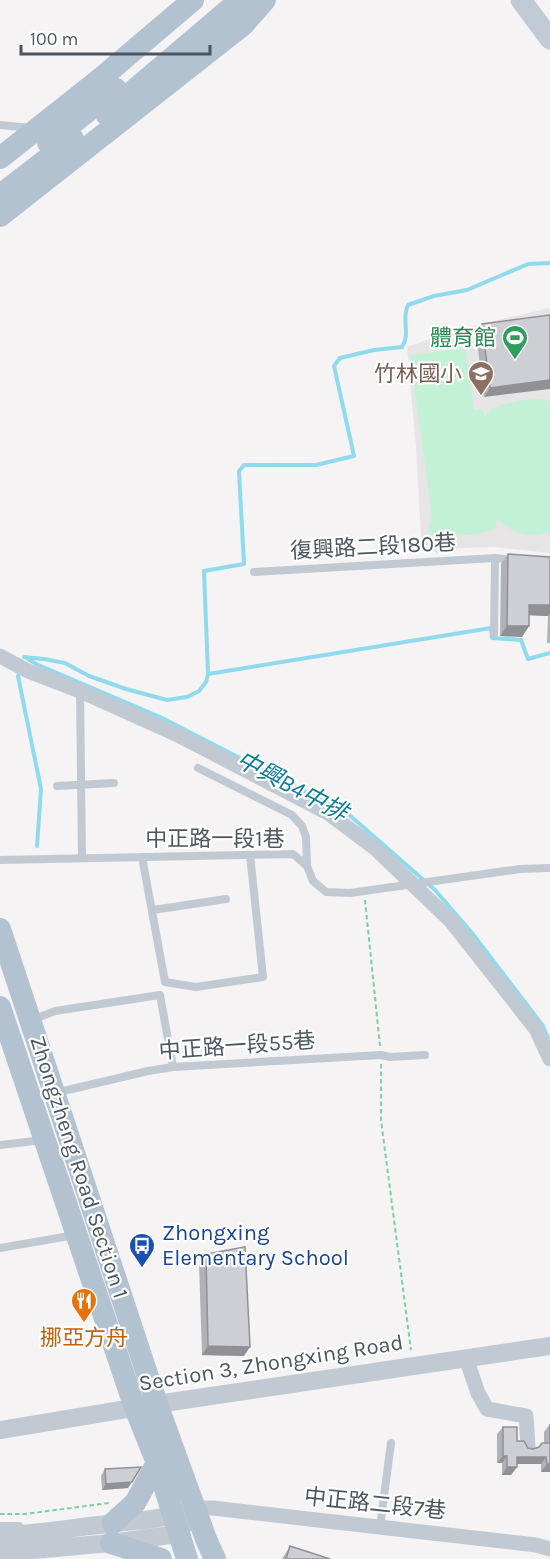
<svg xmlns="http://www.w3.org/2000/svg" width="550" height="1559" viewBox="0 0 550 1559" font-family="Karla,'Noto Sans TC',sans-serif">
  <style>
    .education { fill: #e6e4e5 }
    .grass { fill: #c3f1d5 }
    .lines { fill: none; stroke-linecap: round; stroke-linejoin: round }
    .stream { stroke: #90daee; stroke-width: 4 }
    .path { stroke: #7ad0a6; stroke-width: 2; stroke-dasharray: 4.5 3; stroke-linecap: butt }
    .service { stroke: #c1cad2; stroke-width: 8 }
    .minor { stroke: #c1cad2; stroke-width: 15 }
    .tertiary { stroke: #c1cad2; stroke-width: 18 }
    .secondary { stroke: #c1cbd6; stroke-width: 21 }
    .primary { stroke: #b3c2d1; stroke-width: 22 }
    .wall { fill: #b0b2b7 }
    .shaded-wall { fill: #909195 }
    .building { fill: #cdcfd5; stroke: #909195; stroke-width: 1.5 }
    .labels { text-anchor: middle; dominant-baseline: central; stroke-width: 4.5; stroke-linejoin: round; paint-order: stroke }
    .leisure-label { font-size: 22px; fill: #27864d; stroke: #fff; text-anchor: end }
    .education-label { font-size: 22px; fill: #785e54; stroke: #fff; text-anchor: end }
    .street-label { font-size: 22px; fill: #4a5661; stroke: #fff }
    .transit-label { font-size: 22px; fill: #164399; stroke: #fff; text-anchor: start }
    .food-label { font-size: 22px; fill: #c56008; stroke: #fff }
    .water-label { font-size: 24px; font-style: italic; fill: #0c7c9b; stroke: #fff }
  </style>
  <rect width="100%" height="100%" fill="#f5f3f3"/>
  <!-- education -->
  <path class="education" d="M550,308V553L495,547L458,548L438,553L425,548L421,536L416,447L407,347L456,330Z"/>
  <!-- grass -->
  <path class="grass" d="M466,348L474,410L482,409L485,417L491,409L502,405L521,400L542,399L550,403V532C525,540 516,534 497,519L496,528C481,535 469,536 452,534L445,539L437,540L428,531L432,516L410,355Z"/>
  <g class="lines">
    <!-- stream -->
    <path class="stream" d="M24,657L44,659L65,663L89,676L126,689L167,700L187,697L199,691L206,682L208,674L204,571L244,564L239,471L244,465H316L354,456L334,366L340,358L374,350L402,347C411,333 401,319 408,305L434,296L467,290L528,264L550,263
      M25,657L36,664L160,717L347,813L435,890L472,933L543,1026L548,1038
      M208,674L491,628L492,638L521,640L528,659L550,653
      M18,676L41,789L37,846"/>
    <!-- path -->
    <path class="path" d="M365,900L380,1046
      M381,1064V1120L411,1350
      M0,1514H25L109,1503"/>
    <!-- service -->
    <path class="service" d="M0,125L31,128
      M254,572L495,558L513,560
      M494,634L495,558
      M80,691L82,858
      M198,768L292,815L302,826L306,837L307,866
      M57,786L114,783
      M142,857L165,982L196,987L263,977L250,855
      M0,860L293,854L307,866L313,881L326,892L350,893L520,869L550,868
      M153,910L226,899
      M32,1020L55,1011L160,995L173,1067
      M55,1093L148,1071L173,1067L381,1055L390,1057L425,1055
      M0,1145L43,1140
      M0,1248L75,1235
      M0,1526H19
      M380,1527L391,1443"/>
    <!-- minor -->
    <path class="minor" d="M0,656L28,671L80,691L180,736L328,813L376,849L451,921L536,1029L550,1059
      M466,1358L478,1393L487,1409L526,1416L528,1447
      M195,1508H213L536,1545L550,1549"/>
    <!-- tertiary -->
    <path class="tertiary" d="M0,1430L157,1404L550,1346
      M0,1535C36,1534 71,1528 107,1524C132,1521 160,1520 185,1512
      M0,1553L111,1543L178,1534L195,1508"/>
    <!-- secondary -->
    <path class="secondary" d="M521,0L550,39"/>
    <!-- primary -->
    <path class="primary" d="M106,114L240,0
      M48,143L116,89
      M0,158L100,79L193,0
      M0,195L73,139
      M0,216L243,25L265,0
      M0,929L157,1404L206,1539L215,1559
      M0,1007L135,1408L157,1463L187,1559
      M113,1523L135,1503L157,1463
      M111,1543L161,1559"/>
  </g>
  <!-- wall -->
  <path class="wall" d="M550,315L484,397L476,333L482,324Z
    M508,554L550,557V643H547L548,616L529,615V626L522,637L500,636L501,564Z
    M206,1254L244,1356L202,1355L199,1263Z
    M550,1424V1472H541V1464H517V1467L511,1475H502V1463H497V1434L503,1427L517,1441L528,1448L533,1449L539,1447L544,1443V1432Z
    M105,1469L128,1488L102,1490L101,1476Z
    M290,1546L330,1559H282Z"/>
  <!-- shaded-wall -->
  <path class="shaded-wall" d="M550,380V389L484,397L490,388Z
    M529,605H550V613L548,616L522,615Z
    M507,626H529L522,637L500,636Z
    M208,1346L250,1347L244,1356L202,1355Z
    M503,1456H507L502,1463H497Z
    M517,1457H546L541,1464H511Z
    M547,1464H550V1472H541Z
    M507,1467H517L511,1475H502Z
    M132,1482L128,1488L102,1490L106,1484Z"/>
  <!-- building -->
  <path class="building" d="M550,315V380L490,388L482,324Z
    M508,554L550,557V605H529V626H507Z
    M245,1247L250,1347L208,1346L206,1254Z
    M550,1424V1464H547L546,1457H517V1467H507V1456H503V1427H517V1441H524L528,1448L533,1449L539,1447L542,1443H550Z
    M141,1467L132,1482L106,1484L105,1469Z
    M290,1546L330,1559H286Z"/>
  <!-- icons -->
  <defs>
    <symbol id="stadium-pin" viewBox="-11 -11 22 30"><path d="M0 17L-7.5 6A9.5 9.5 0 1 1 7.5 6Z" fill="#2e9e5b" stroke="#fff"/><path d="M0-5a6.5 5 0 1 0 0 10a6.5 5 0 1 0 0-10ZM-3.5-1.8h7v3.6h-7Z" fill="#fff"/></symbol>
    <symbol id="school-pin" viewBox="-11 -11 22 30"><path d="M0 17L-7.5 6A9.5 9.5 0 1 1 7.5 6Z" fill="#8d6e63" stroke="#fff"/><path d="M0-5L7-2L0 1L-7-2ZM-4 1L0 2.5L4 1V4Q0 6-4 4Z" fill="#fff"/></symbol>
    <symbol id="bus-pin" viewBox="-11 -11 22 30"><path d="M0 17L-7.5 6A9.5 9.5 0 1 1 7.5 6Z" fill="#1a4fb4" stroke="#fff"/><path d="M-5-6H5V4H4V6H2V4H-2V6H-4V4H-5ZM-3.5-4V0h7V-4ZM-3.5 1.2v1.5H-2V1.2ZM2 1.2v1.5H3.5V1.2Z" fill="#fff"/></symbol>
    <symbol id="restaurant-pin" viewBox="-11 -11 22 30"><path d="M0 17L-7.5 6A9.5 9.5 0 1 1 7.5 6Z" fill="#e8710a" stroke="#fff"/><path d="M-5-6h1v4h1v-4h1v4h1v-4h1v5L-1.5 .5V6h-2V.5L-5-1ZM5-6V6H3V1.5H1.5Q1.5-4 5-6Z" fill="#fff"/></symbol>
  </defs>
  <g fill-rule="evenodd">
    <use href="#stadium-pin" x="500" y="323" width="30" height="40"/>
    <use href="#school-pin" x="466" y="359" width="30" height="40"/>
    <use href="#bus-pin" x="127" y="1231" width="30" height="40"/>
    <use href="#restaurant-pin" x="69" y="1286" width="30" height="40"/>
  </g>
  <g class="labels">
    <!-- leisure labels -->
    <g class="leisure-label">
      <text x="496" y="338">體育館</text>
    </g>
    <!-- education labels -->
    <g class="education-label">
      <text x="462" y="374">竹林國小</text>
    </g>
    <!-- street labels -->
    <g class="street-label">
      <text transform="translate(373 547) rotate(-3)">復興路二段180巷</text>
      <text x="215" y="839">中正路一段1巷</text>
      <text transform="translate(237 1046) rotate(-4)">中正路一段55巷</text>
      <text transform="translate(79 1167) rotate(72)">Zhongzheng Road Section 1</text>
      <text transform="translate(271 1363) rotate(-9)">Section 3, Zhongxing Road</text>
      <text transform="translate(375 1504) rotate(6)">中正路二段7巷</text>
    </g>
    <!-- transit labels -->
    <g class="transit-label">
      <text x="162" y="1233">Zhongxing<tspan x="162" dy="25">Elementary School</tspan></text>
    </g>
    <!-- food labels -->
    <g class="food-label">
      <text x="84" y="1338">挪亞方舟</text>
    </g>
    <!-- water labels -->
    <g class="water-label">
      <text transform="translate(292 786) rotate(28)">中興B4中排</text>
    </g>
  </g>
  <!-- scale -->
  <path d="M21 45v9h189v-9" fill="none" stroke="#4a5661" stroke-width="3"/>
  <text x="30" y="45" font-size="18" fill="#4a5661" stroke="#ffffff" stroke-width="4.5" paint-order="stroke">100 m</text>
</svg>
